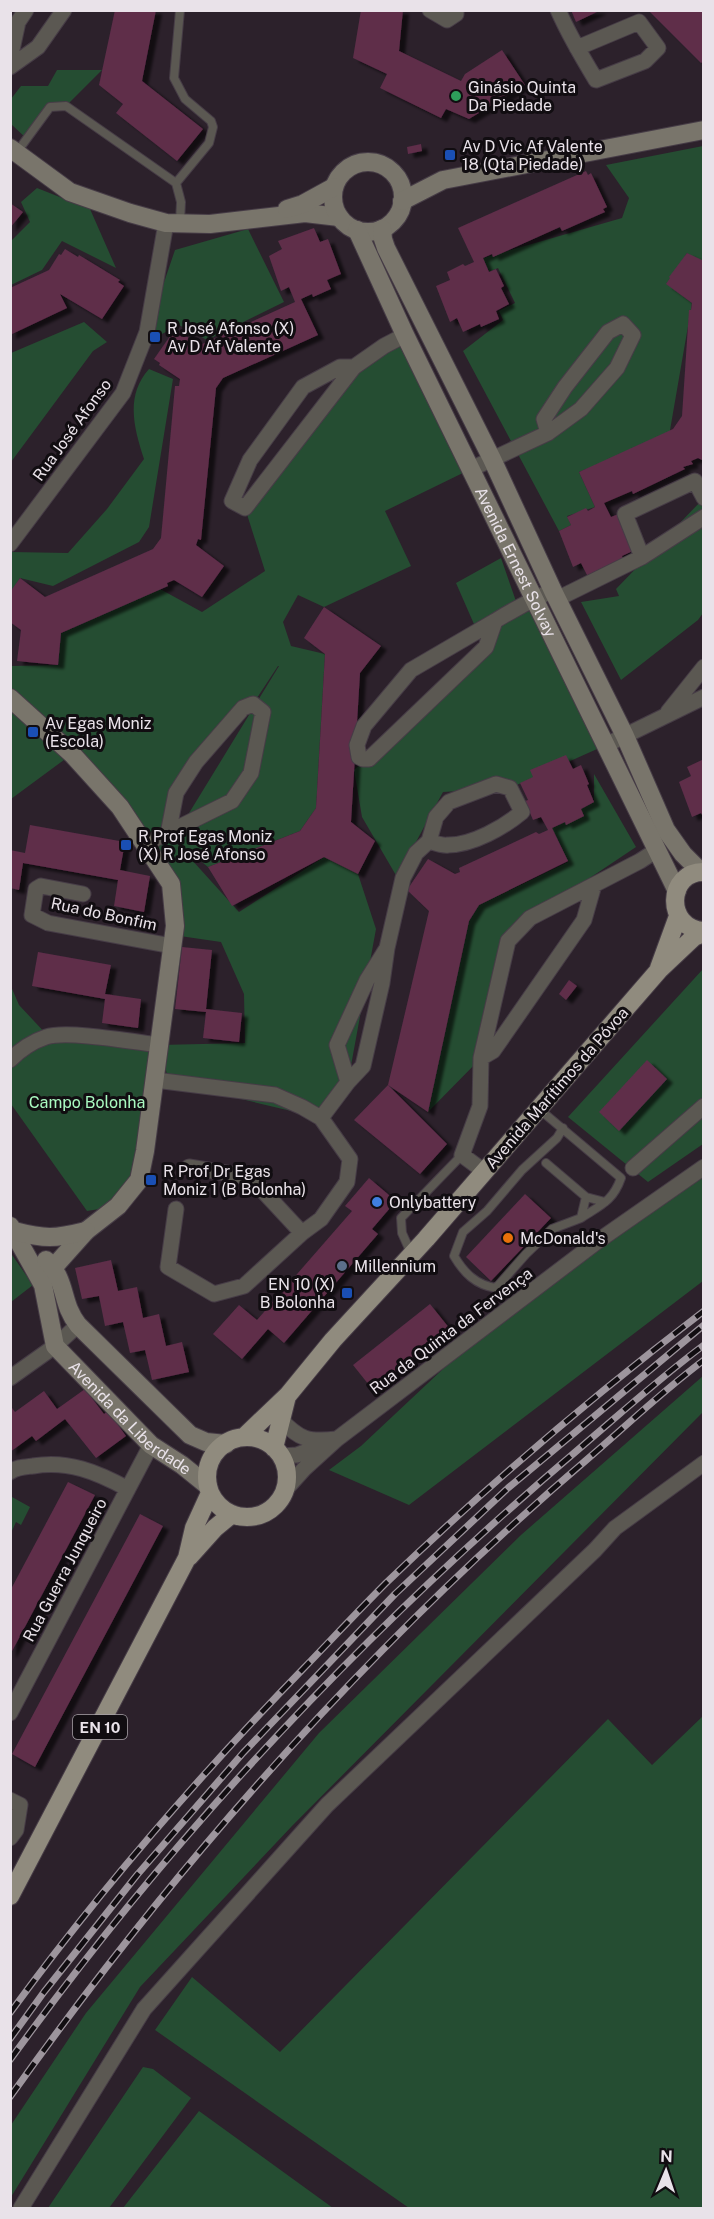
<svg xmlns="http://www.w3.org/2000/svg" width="714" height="2219" viewBox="0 0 714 2219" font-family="'Public Sans',sans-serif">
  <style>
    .green { fill: #254d32; fill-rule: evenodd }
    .building { fill: #5e2d4a; filter: url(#shadow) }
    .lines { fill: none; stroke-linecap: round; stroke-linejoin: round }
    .lane-casing { stroke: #463c46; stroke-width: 10 }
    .street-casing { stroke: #463c46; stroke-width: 17 }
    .secondary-casing { stroke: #463c46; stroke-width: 20 }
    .primary-casing { stroke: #463c46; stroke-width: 20 }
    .lane { stroke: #5b5852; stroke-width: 8 }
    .street { stroke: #5b5852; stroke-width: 15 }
    .secondary { stroke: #79756b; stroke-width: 18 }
    .primary { stroke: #908b7e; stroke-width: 18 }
    .rail-casing { stroke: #9d959d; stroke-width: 7 }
    .rail { stroke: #110d11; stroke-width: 4.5; stroke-dasharray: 14; stroke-linecap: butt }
    .leisure-dot { fill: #2e9e5b; stroke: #110d11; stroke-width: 2 }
    .transit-dot { fill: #1a4fb4; stroke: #110d11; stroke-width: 2 }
    .shop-dot { fill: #3f7fe0; stroke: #110d11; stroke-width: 2 }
    .food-dot { fill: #e8710a; stroke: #110d11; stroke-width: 2 }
    .service-dot { fill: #5c6f8a; stroke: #110d11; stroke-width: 2 }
    .labels { text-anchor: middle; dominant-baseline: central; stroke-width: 6; stroke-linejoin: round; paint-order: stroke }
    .shield { fill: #110d11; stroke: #a8a2a8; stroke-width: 1.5 }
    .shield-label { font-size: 15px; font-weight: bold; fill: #e9e2e9 }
    .poi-label { font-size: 16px; fill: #e9e2e9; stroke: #110d11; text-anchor: start }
    .street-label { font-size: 16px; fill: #e9e2e9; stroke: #110d11 }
    .park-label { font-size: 16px; fill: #a9f9c0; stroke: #110d11 }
  </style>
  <defs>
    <filter id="shadow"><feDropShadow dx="6" dy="4" stdDeviation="1.5" flood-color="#0009"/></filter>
  </defs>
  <rect width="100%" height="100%" fill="#2c212b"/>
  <!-- green -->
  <path class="green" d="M57,70H102L66,106L50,107L27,139L11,124V99L21,86H48Z
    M703,146V266L687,253L667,284L692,303L669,436L579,472L595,507L567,516L571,525L559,531L463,351L503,320L499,311L515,303L498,268L489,272L483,258L622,218L629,198L606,165Z
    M37,188L90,209L116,268L62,241L42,270L11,285V241L30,222L21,202Z
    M248,229L284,302L207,340L179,325L143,344L175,250Z
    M84,322L107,342L93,351L11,462V353Z
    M405,335L471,469L385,511L411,566L324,607L298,595L283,622L291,646L325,654L316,808L300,831L208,867L172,838L239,912L324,857L358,874L376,929L348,1082L321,1118L169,1082L160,1047L145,1151L118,1206L87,1211L11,1104L10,984L19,1005L48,1036L159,1045L245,1043L244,994L221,942L173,935L171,884L72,754L11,799V666L58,665L61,633L160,589L202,612L265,571L245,508L354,367ZM278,666H279L175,836L171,812L196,762L253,704Z
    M149,369L173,379L149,527L139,542L53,586L20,578L11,592V552L68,553L107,509L144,459C134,428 125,396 149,369Z
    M703,499V613L698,620L621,680L581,602L619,596L616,589Z
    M501,558L518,607L536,599L606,745L510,788L443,792L397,877L362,817L354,770L486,647L494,621L477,631L456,583Z
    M594,774L636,847L530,918L508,940L481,1058L428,1112L469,921L479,905L568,862L552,828L565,822L567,824L584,816L581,809L594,802Z
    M703,969V1144L648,1182L568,1117Z
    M703,1167V1281L409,1505L329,1470L361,1446L492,1323Z
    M10,1252L33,1285L11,1302H10Z
    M703,1376V1412L292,1826L140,1987L11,2197V2125L86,2013L319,1733L521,1535Z
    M12,1497L30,1507L21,1525L16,1522L11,1533Z
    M703,1716V2208H409L155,2030L192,1977L280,2052L608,1719L652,1765Z
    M143,2067L153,2069L191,2098L109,2208H48Z
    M199,2111L333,2208H123Z"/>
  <!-- building -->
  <path class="building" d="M115,10H156L142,81L203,129L177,161L116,113L123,104L99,85Z
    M361,10H403L399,51L461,81L465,74L502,50L525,85L469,119L446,109L441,118L380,88L387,74L353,58Z
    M571,10H601L576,22Z
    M648,10H700L704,14V61L701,63Z
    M421,144L422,151L408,154L407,147Z
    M586,171L588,175L591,173L607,207L603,209L605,212L562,231L560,227L493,257L492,254L483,258L489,272L496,269L504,286L501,288L509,304L496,311L499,319L481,327L480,324L463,332L457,318L450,322L436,286L450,280L447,272L463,264L465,266L474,262L458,228Z
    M10,203L23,212L10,228Z
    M314,228L320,242L328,239L341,274L327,280L331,289L313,297L312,294L301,299L318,335L223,378L216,388L201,540L198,539L196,545L224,566L202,597L174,580L167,583L168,586L61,633L58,665L17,661L21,630L10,622V592L20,578L45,597L153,549L161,538L175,386H179L180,379L159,365L160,363L154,359L175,329L200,345L295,302L289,287L281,291L269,256L282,249L278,241Z
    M65,249L78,257L79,255L120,280L118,282L124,286L102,319L60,294L67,308L10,335V288L49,270L59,254L61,255Z
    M687,253L704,261V461L698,458L691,461L693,464L683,467L685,469L633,494L632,491L604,503L611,517L621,513L635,550L622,556L625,564L588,577L581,563L573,567L559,531L571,525L567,517L586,508L588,511L595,507L579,472L673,429L682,416L689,310H691L692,303L666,284L670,278L669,277Z
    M324,607L381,646L360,673L351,822L375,841L358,874L324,857L232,906L208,867L300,831L316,808L325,654L304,638Z
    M566,755L573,769L581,765L589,784L587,785L594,802L581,809L584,816L566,825L565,822L552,828L568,861L479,905L469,921L428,1112L388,1085L429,911L407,890L428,859L455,874L460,872L459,868L536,832L539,834L548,830L541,817L533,820L525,801L528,800L520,783L533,777L530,770Z
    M704,759V818L701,813L692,817L679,782L691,776L687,767Z
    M30,825L125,842L120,870L150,876L144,912L114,906L118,880L23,863L19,890L10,888V850L25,853Z
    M182,947L212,950L206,1009L242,1013L239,1042L203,1038L206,1012L175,1009Z
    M38,952L111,965L105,994L141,999L138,1028L102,1023L105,999L32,986Z
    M569,980L577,986L566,1000L559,994Z
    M647,1060L667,1079L619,1131L599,1112Z
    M388,1085L447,1144L420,1174L354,1120Z
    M369,1178L396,1201L372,1229L378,1234L284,1343L268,1329L242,1359L213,1334L239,1305L257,1320L352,1211L345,1206Z
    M525,1194L551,1218L491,1281L466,1257Z
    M111,1260L118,1291L137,1287L143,1318L159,1314L166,1346L182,1342L189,1372L152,1380L145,1350L130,1353L123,1322L105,1326L99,1296L82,1299L75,1268Z
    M430,1304L450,1329L373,1390L353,1365Z
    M85,1389L104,1414L108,1411L126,1436L96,1458L65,1419L36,1441L32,1436L10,1452V1410L12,1408L15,1412L44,1391L57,1409Z
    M68,1482L95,1495L10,1655V1591Z
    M140,1514L163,1526L35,1767L12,1754Z"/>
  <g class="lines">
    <defs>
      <path id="lane" d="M17,152L50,107L66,106L176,183L181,202L180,222
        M176,183L209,143L213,127L211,121L185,99L174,78L180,10
        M539,1109L621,1178C613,1201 601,1205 581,1218
        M563,1128L557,1138L522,1170L487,1211L463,1232L454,1256C464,1273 476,1285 496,1288L526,1254L552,1229L581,1218L586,1197
        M546,1163L586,1197L605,1202
        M411,1253L402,1233L401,1218L462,1155"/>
      <path id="street" d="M430,10L447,20L456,14V10
        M558,10C569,35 582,57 596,80L645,61L658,48L639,22L577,48
        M10,59L18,22L26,10
        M10,67L38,47L64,10
        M354,367H340L303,387L250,460L232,501L245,508L354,367L384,346L405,335
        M471,469L548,433L581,409L617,368L633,335L623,324L608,332L565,387L544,419L548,433
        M10,544L123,393L147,332L166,223
        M642,557L625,514L695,481L704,498
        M557,599L642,557L704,517
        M495,621L486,647L369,759H363L359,757L357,745L364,726L411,670L495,621C511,611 528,602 545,594
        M668,712L704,667
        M606,745L704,697
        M145,844L232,801L251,773L263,712L253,704L243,708L196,762L176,793L168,834
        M594,885L584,920L493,1051L481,1058L508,941L530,918L640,861L657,850
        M83,894L41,886L36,889L32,915L48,923L172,946
        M387,948L403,878L416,853L429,841C435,843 442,846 448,845C473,845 504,827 522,812L510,788L496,784L449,802L436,817L429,841
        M481,1058L480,1106L462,1155L485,1172
        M10,1060C20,1050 34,1041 46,1037C67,1030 134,1042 159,1045
        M155,1080L275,1095L302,1107L321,1118L350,1159L347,1182L321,1219L302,1233L244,1286L214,1294L168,1267L176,1209
        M321,1118L348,1082L363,1066L382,983L387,948L367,980L337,1045L348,1082
        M189,1167L250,1177L302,1233
        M633,1168L704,1106
        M10,1378L55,1346L78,1325
        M280,1419C300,1440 308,1442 337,1439
        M281,1456L297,1455L326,1444
        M10,1472C17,1467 24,1467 33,1466C68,1460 97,1472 128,1489
        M286,1489L304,1469L337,1439L598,1241L704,1167
        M10,1713L151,1445
        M10,1800L20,1805L16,1830L10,1838
        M21,2208L144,2009L327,1805L595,1550L615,1528L704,1463"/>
      <g id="secondary">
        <path d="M10,148L70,192L130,213L166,223L210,224L305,213L339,217"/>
        <circle cx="368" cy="197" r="35"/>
        <path d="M402,201L443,180L704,130"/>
        <path d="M287,209L303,204L334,187"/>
        <path d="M382,229L383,239L386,248L492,459L553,591L625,736L666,830L683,854L700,871"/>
        <path id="s1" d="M357,230L405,335L677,891"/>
        <path d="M10,698L72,754L120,807L171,884L175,926L145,1151L139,1180L118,1206L86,1231L53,1268H35"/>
        <path id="s2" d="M10,1226L43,1285L55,1346L151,1445L182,1465L208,1486"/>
        <path d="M14,1231C45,1239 54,1239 86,1231"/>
        <path d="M46,1260C68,1282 60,1302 78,1325L190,1435L206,1442L226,1444"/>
      </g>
      <path id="primary" d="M704,872C667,871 664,928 704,931
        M659,968L678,916
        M244,1437L288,1395L333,1340L426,1239L659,970L694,937L704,933
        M207 1477a40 40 0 1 1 80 0a40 40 0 1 1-80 0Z
        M274,1448L287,1396
        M189,1557L215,1528L232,1514
        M10,1896L187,1558L194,1528L210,1493"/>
    </defs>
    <!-- lane casing -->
    <use href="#lane" class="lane-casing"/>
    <!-- street casing -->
    <use href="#street" class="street-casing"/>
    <!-- secondary casing -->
    <use href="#secondary" class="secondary-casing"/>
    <!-- primary casing -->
    <use href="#primary" class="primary-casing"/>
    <!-- lane -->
    <use href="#lane" class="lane"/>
    <!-- street -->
    <use href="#street" class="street"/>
    <!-- secondary -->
    <use href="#secondary" class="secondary"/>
    <!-- primary -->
    <use href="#primary" class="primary"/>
    <defs>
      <path id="rail" d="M10,2013C99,1891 198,1777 303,1669C331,1640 358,1611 386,1583C486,1487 594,1395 704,1311
        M10,2039L44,1992L137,1875L243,1753L395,1594L508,1488L704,1325
        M10,2060C174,1833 367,1628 580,1448C621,1413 661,1377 704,1345
        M10,2097C178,1861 370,1644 591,1456C628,1424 664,1390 704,1360"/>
    </defs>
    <!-- rail casing -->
    <use href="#rail" class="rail-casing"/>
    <!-- rail -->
    <use href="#rail" class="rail"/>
  </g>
  <!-- markers -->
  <circle class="leisure-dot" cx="456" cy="96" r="6"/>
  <g class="transit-dot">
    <rect x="444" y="149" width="12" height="12" rx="3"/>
    <rect x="149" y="331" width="12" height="12" rx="3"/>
    <rect x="27" y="726" width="12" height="12" rx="3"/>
    <rect x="120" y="839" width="12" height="12" rx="3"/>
    <rect x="145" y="1174" width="12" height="12" rx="3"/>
    <rect x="341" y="1287" width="12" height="12" rx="3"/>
  </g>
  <circle class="shop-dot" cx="377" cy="1202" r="6"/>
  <circle class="food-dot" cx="508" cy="1238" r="6"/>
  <circle class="service-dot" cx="342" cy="1266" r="6"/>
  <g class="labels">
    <!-- shield labels -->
    <rect class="shield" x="73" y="1715" width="54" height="24" rx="4.5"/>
    <g class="shield-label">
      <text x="100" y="1727">EN 10</text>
    </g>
    <!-- poi labels -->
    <g class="poi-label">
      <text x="468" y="87">Ginásio Quinta<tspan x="468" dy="18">Da Piedade</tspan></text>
      <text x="462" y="146">Av D Vic Af Valente<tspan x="462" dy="18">18 (Qta Piedade)</tspan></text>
      <text x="167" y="328">R José Afonso (X)<tspan x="167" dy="18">Av D Af Valente</tspan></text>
      <text x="45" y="723">Av Egas Moniz<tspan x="45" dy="18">(Escola)</tspan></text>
      <text x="138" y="836">R Prof Egas Moniz<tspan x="138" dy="18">(X) R José Afonso</tspan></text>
      <text x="163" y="1171">R Prof Dr Egas<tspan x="163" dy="18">Moniz 1 (B Bolonha)</tspan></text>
      <text x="389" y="1202">Onlybattery</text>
      <text x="520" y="1238">McDonald's</text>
      <text x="354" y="1266">Millennium</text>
      <text x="335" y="1284" text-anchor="end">EN 10 (X)<tspan x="335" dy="18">B Bolonha</tspan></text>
    </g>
    <!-- street labels -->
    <g class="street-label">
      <text transform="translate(72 430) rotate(-54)">Rua José Afonso</text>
      <text stroke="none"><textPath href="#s1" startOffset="368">Avenida Ernest Solvay</textPath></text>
      <text transform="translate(104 914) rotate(12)">Rua do Bonfim</text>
      <text transform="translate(557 1088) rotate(-49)">Avenida Marítimos da Póvoa</text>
      <text transform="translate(451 1331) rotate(-37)">Rua da Quinta da Fervença</text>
      <text stroke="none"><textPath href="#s2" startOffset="234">Avenida da Liberdade</textPath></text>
      <text transform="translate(65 1570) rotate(-62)">Rua Guerra Junqueiro</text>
    </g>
    <!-- park labels -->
    <g class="park-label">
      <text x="87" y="1102">Campo Bolonha</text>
    </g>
  </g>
  <!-- border -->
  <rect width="714" height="2219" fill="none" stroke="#e9e2e9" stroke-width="24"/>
  <!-- north arrow -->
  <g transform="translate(666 2171) rotate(2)" stroke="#110d11" stroke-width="4.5" paint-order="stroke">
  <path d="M0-4.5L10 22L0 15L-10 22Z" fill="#e9e2e9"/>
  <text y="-9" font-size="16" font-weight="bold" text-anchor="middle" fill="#e9e2e9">N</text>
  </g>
</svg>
